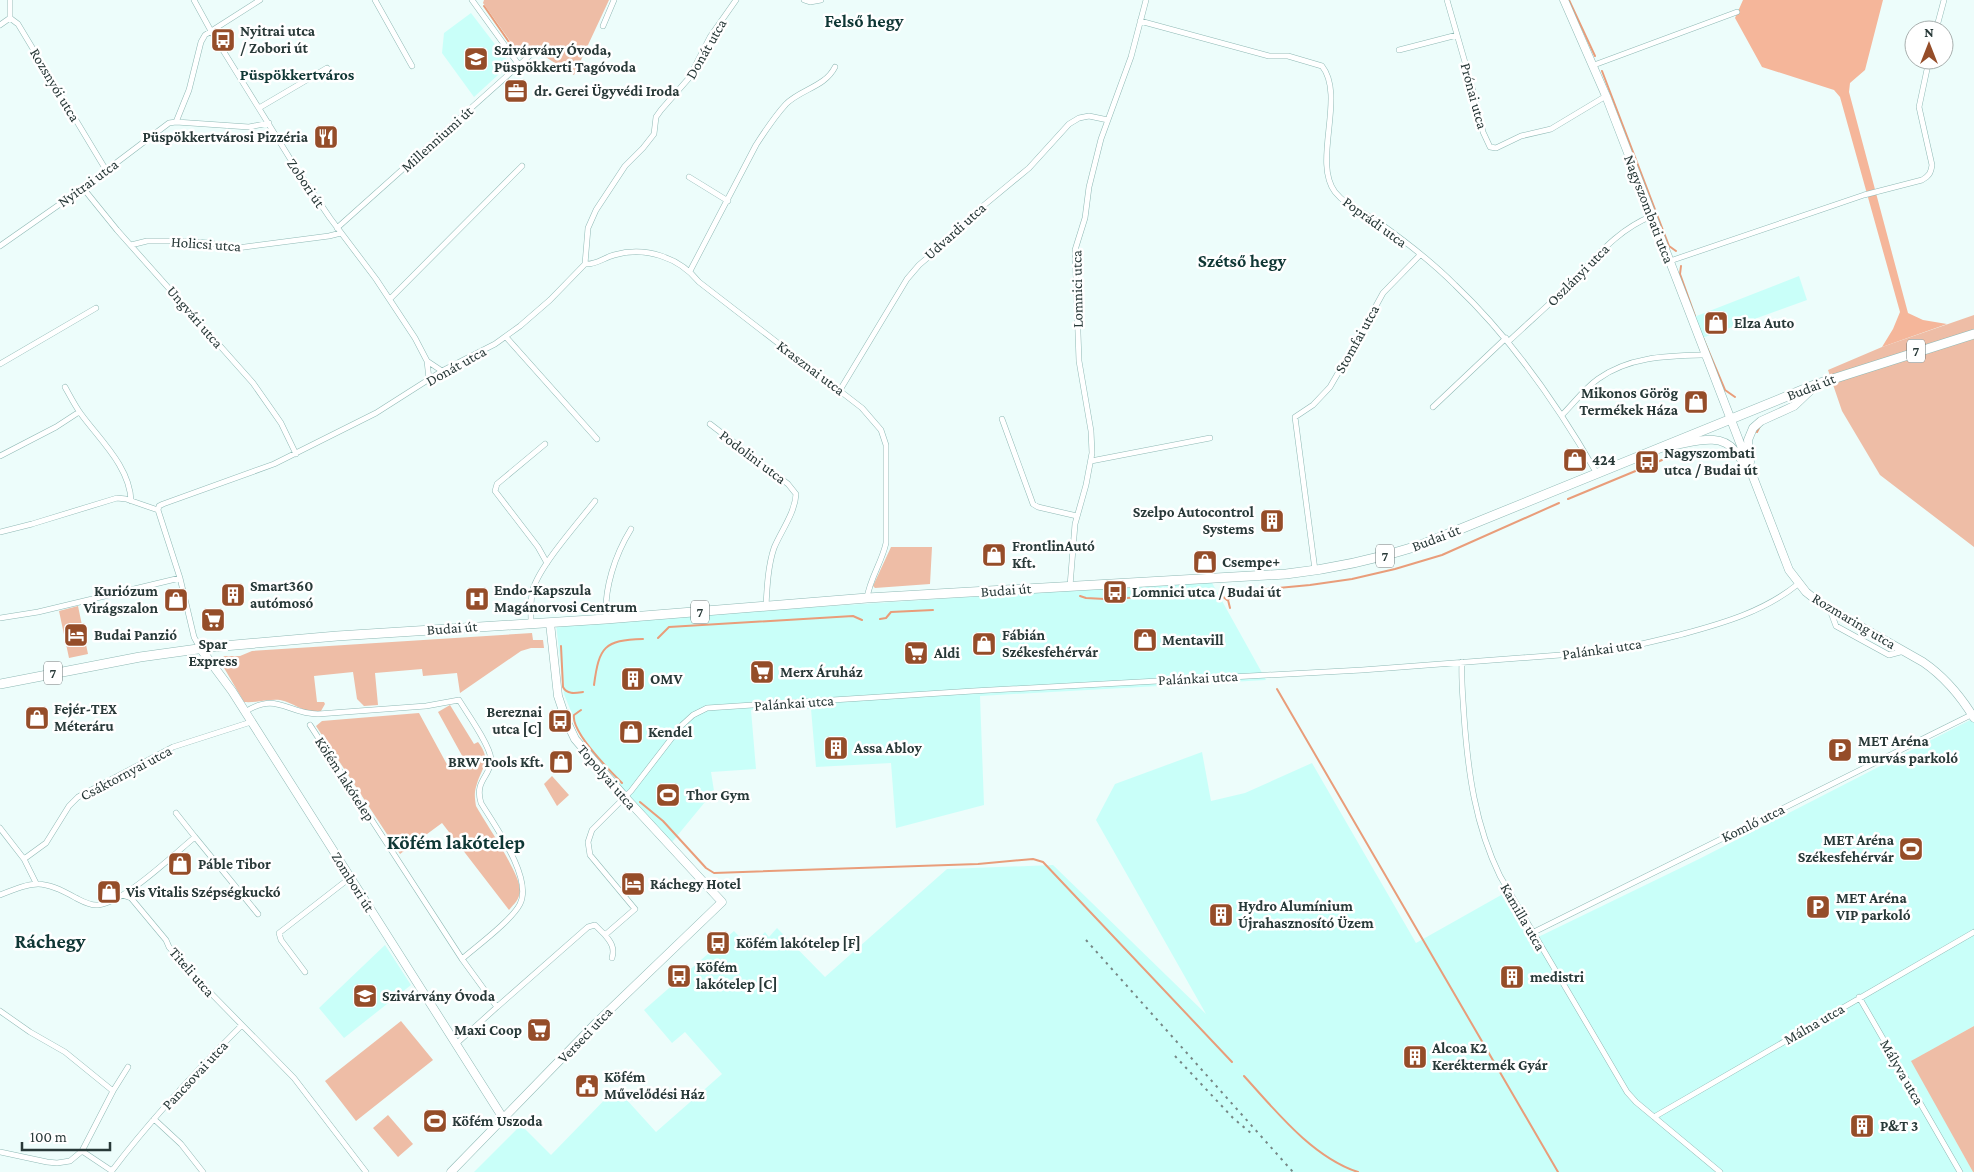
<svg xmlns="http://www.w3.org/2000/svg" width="1974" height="1172" viewBox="0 0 1974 1172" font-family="'Crimson Pro',serif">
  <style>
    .built { fill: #c9fff9 }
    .green { fill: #eebda6 }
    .forest { fill: #f5b69a }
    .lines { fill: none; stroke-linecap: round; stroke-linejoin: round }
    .stream { stroke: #e99d7a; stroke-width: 2 }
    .street-casing { stroke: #8fb9b5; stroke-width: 6 }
    .secondary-casing { stroke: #8fb9b5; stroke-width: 9 }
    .primary-casing { stroke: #8fb9b5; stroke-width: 10 }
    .street { stroke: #fff; stroke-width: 5 }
    .secondary { stroke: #fff; stroke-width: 8 }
    .primary { stroke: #fff; stroke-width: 9 }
    .rail { stroke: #768785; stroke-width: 2; stroke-dasharray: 2.5 5; stroke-linecap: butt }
    .labels { text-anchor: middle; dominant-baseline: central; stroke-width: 5; stroke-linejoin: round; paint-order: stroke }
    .shield { fill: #fff; stroke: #687474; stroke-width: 1 }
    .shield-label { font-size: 14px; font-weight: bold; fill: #283938 }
    .poi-label { font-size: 15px; font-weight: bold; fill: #283938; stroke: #fff; text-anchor: start }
    .street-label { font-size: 15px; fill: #283938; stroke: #fff }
    .neighbourhood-label { font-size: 16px; font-weight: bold; fill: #0f3735; stroke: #fff }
    .quarter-label { font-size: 18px; font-weight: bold; fill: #0f3735; stroke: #fff }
    .district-label { font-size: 20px; font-weight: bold; fill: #0f3735; stroke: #fff }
  </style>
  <rect width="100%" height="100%" fill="#edfdfb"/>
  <!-- built -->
  <path class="built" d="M471,13L510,64L474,97L442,53L444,33Z
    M1799,276L1807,300L1702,338L1694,317Z
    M1211,581L1266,680L980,696L984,805L896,828L891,763L816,767L811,709L751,710L756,769L711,772L714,791L668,847L580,734L564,694L556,624Z
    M1974,718V1026L1912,1061L1973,1172H474L521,1125L551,1155L616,1088L656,1132L722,1074L685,1032L672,1043L644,1010L734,931L750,948L765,932L769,937L777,928L825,977L947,869L1053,865L1206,1014L1096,820L1115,784L1202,752L1211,801L1245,793L1312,763L1416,943L1503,894L1530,941L1699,859Z
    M385,945L411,985L344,1038L319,1008Z"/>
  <!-- green -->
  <path class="green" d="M484,0H609L574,75L533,49L522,58L483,3Z
    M1974,315V547L1880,475L1842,411L1828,370L1882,347Z
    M891,547H932L930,584L875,588L873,586Z
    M78,606L88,654L69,658L59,611Z
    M532,633L533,640H543L544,648H531L521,651L460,693L457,673L423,676L422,669L375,673L378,705L364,706L357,699L353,672L314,676L317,702H324L325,704L321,711C302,714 296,703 280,700C268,699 256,703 244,702L220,661L224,656H240L252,651Z
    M450,705L474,744L478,742C493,762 481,767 476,787C474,793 475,800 476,806C486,824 520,873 520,890C520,899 514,904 509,910L442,823L400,854L316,726L322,721L419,713L450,770L465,761L438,712Z
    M552,776L569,795L557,806L544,784Z
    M401,1021L433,1060L356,1121L325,1081Z
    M1974,1026V1172H1973L1911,1061Z
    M388,1115L413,1144L398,1157L373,1128Z"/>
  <!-- forest -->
  <path class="forest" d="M1743,0H1883L1865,70L1850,83L1849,92L1908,313L1923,320L1947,324L1882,347L1893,329L1900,312L1840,97L1834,90L1762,67L1735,18Z"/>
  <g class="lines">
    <!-- stream -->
    <path class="stream" d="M1569,0L1595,56
      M484,6L518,55
      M1602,71L1669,246L1676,251
      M1681,266L1680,274L1695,316
      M1703,338L1725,390L1735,397
      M1757,432L1760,426
      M1568,499L1662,460
      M1221,595L1227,600
      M1080,596L1086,598L1105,599
      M1109,599L1215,593
      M1230,608L1228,600L1235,592L1310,585L1352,579L1395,569L1442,555L1559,503
      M880,619L886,618L891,612L933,610
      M658,638L669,627L853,616L862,620
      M561,646L563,687C567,695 576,693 583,692
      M594,685C599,647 604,640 643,639
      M1277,689L1558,1172
      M581,710L574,715C571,732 610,771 622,783
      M640,802L663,821L706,868L714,873L978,864L1033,859L1043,862L1232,1062
      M1244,1076C1275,1110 1312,1157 1358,1172"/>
    <defs>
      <path id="street" d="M194,0L211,31L294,165L330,218L376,279L415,338L427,361L429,379
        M375,0L412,66
        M472,0L519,65
        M804,0L810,2L821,0
        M1447,0L1471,83L1483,132L1490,147L1496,148L1521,136L1551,129L1606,96
        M10,18L18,24L106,170
        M10,18V0
        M1140,21L1269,56H1288L1322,66C1346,96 1312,162 1335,192C1346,206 1364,212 1378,222C1405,241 1432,262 1455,285C1512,339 1557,404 1596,472
        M0,25L10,18
        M603,26L614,0
        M1936,30L1944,0
        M1399,50L1457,35
        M1594,65L1737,12
        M259,108L327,68
        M176,122L189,90L201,42L205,35L260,0
        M689,177L728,201
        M83,188L117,230L253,383L281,423L296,454
        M337,228L537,49
        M131,245L147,241H180L209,243L237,248L329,236L341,233
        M0,246L83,188L169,123L176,122L249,127L269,123
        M1670,261L1864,195L1922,180C1929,176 1931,173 1932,165L1919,107L1929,60
        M585,264C596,265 603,258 614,255C645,246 679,257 699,282L862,408L881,430L886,445V543C882,562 870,578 867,598
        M690,271L756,145C765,131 775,116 786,104C801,89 825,87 835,67
        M390,299L522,166
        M506,337L597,439
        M1509,341C1528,323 1549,305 1568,286C1594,260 1616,230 1652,216
        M427,361L442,371
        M0,364L96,308
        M65,387C70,396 75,406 81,414C100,440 130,467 131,501
        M840,390L907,279L919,265L946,242L977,211L1029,168L1069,124L1079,118L1089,116L1108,120
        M1433,407L1506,338
        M1562,415C1574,403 1584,389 1598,379C1630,356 1668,356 1706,355
        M1002,419L1033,504L1038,507L1077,516
        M710,424L788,484L796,494C795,513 781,531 774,548C768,566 767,587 766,606
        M545,444L497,484L495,491L538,547L547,563
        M0,456L56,427L79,412
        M1091,461L1210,438
        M158,510L159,506L163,504L274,464L376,413L442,371L495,344L520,326L550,300L585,264L588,228L596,210L625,166L643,148L654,134L656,117L661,110L689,78L710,37L736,0
        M158,510L180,578L194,637L200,648
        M0,532L32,524L117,498L126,499L158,510
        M1315,570L1295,417L1313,405L1330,387L1341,368L1354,351L1360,335L1383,293L1420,255
        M1070,586L1075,524L1086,485L1092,453L1091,431L1079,361L1075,250L1085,218L1089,187L1101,139L1131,57L1146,0
        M1830,610L1836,626L1889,655L1904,651
        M0,618L38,612L180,578
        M606,619C604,588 615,555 631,529
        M531,624C531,612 530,600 533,589C541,564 578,523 595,501
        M1462,662C1461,680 1463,698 1464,716C1468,772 1475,825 1500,876L1627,1092L1636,1102L1720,1172
        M245,712C277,691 287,714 318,714L426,706L459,700C467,713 490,745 491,759C491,777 474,780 481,803C495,826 533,878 520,904C512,920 477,946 462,959L497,1007L588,927L595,925L605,935L635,909L590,855L588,842L592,830L631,791L681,726L693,715L707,708L973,691L1362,670L1600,652C1628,648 1655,641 1683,634C1724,623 1765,611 1798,584
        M310,725L462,959
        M0,828L24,859L36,883
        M195,837L258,914
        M24,859L46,843L69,806L78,797L173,747L251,722
        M0,895C35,881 42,879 76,898C82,901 90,906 98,905C125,902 173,855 195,837L176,813
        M122,895L131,898L166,940L169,947L195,977L294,1078L366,1172
        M1532,933L1973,714
        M605,935C611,942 615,948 612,958
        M305,972L281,940L279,933L351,877
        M1859,997L1960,1172
        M0,1011L30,1032L65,1052L113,1091
        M456,1044L497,1007
        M1654,1117L1974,932
        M154,1119L181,1144L203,1172
        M82,1151L112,1171
        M0,1152L47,1162L57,1163L70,1161L82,1151L113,1091L128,1067
        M111,1172C151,1119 195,1072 242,1025"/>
      <path id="secondary" d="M1564,0L1606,96L1789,570L1806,592L1821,604L1923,662C1945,677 1960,695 1974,718
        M1674,445C1694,442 1721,432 1735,451C1739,455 1741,460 1744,464
        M1750,462L1748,440L1753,428L1761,421L1794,406L1815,386
        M200,648L232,691L503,1118
        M451,1172L596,1023L722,902L625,797L575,739L566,720L558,696L550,623"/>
      <path id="primary" d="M0,684L140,657L212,647L337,636L606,619L867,598L1286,574C1332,569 1377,559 1421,545L1817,384L1974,334"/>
    </defs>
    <!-- street casing -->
    <use href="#street" class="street-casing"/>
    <!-- secondary casing -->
    <use href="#secondary" class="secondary-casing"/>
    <!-- primary casing -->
    <use href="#primary" class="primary-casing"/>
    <!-- street -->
    <use href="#street" class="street"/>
    <!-- secondary -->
    <use href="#secondary" class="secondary"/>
    <!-- primary -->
    <use href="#primary" class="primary"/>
    <!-- rail -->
    <path class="rail" d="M1086,940L1293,1172
      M1175,1056L1233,1118L1252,1134"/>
  </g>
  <!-- icons -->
  <defs>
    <symbol id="bus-square" viewBox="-11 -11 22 22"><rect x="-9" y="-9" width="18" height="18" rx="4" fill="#954d29" stroke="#fff"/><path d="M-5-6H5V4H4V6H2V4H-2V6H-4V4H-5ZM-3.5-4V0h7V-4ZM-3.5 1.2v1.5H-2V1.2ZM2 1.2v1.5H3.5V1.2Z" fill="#fff"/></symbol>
    <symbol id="school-square" viewBox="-11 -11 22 22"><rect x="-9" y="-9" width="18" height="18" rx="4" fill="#954d29" stroke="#fff"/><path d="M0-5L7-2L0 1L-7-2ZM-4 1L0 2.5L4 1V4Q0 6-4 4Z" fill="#fff"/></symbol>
    <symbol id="office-square" viewBox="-11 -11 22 22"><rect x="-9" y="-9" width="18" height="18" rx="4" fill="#954d29" stroke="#fff"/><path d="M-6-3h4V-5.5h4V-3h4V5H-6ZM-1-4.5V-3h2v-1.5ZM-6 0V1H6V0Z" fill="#fff"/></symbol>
    <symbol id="restaurant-square" viewBox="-11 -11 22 22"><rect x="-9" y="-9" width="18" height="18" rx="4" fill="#954d29" stroke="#fff"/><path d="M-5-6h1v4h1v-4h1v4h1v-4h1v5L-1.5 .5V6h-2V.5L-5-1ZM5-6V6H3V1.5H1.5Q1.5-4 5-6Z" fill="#fff"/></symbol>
    <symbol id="shop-square" viewBox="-11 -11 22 22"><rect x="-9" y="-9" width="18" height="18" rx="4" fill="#954d29" stroke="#fff"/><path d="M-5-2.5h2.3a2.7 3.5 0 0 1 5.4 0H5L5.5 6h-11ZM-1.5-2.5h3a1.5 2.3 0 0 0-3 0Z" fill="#fff"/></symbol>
    <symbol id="building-square" viewBox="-11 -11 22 22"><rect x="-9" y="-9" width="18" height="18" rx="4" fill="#954d29" stroke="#fff"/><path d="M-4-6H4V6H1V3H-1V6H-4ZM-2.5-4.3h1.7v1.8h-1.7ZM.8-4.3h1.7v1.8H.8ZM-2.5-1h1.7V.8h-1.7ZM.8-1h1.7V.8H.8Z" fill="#fff"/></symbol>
    <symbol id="hospital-square" viewBox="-11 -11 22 22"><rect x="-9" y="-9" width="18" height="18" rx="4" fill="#954d29" stroke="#fff"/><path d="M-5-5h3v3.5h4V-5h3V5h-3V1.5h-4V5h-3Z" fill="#fff"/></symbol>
    <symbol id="supermarket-square" viewBox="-11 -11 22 22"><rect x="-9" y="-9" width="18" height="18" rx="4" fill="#954d29" stroke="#fff"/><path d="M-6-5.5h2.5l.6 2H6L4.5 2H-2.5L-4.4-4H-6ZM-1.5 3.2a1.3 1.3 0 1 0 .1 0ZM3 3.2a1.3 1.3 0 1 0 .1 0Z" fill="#fff"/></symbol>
    <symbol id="hotel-square" viewBox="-11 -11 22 22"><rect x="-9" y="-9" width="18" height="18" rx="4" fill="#954d29" stroke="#fff"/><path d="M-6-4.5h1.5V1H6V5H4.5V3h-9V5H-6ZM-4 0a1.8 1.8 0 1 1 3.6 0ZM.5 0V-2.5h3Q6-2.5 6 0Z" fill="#fff"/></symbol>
    <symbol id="parking-square" viewBox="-11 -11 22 22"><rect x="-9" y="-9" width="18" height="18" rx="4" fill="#954d29" stroke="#fff"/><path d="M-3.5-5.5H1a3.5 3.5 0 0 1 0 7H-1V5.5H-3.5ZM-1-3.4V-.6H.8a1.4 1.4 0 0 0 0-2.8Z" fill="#fff"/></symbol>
    <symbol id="stadium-square" viewBox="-11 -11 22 22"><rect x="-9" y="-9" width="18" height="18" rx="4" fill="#954d29" stroke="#fff"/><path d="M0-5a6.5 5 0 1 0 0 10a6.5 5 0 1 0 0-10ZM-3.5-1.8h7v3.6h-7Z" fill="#fff"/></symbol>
    <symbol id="civic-square" viewBox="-11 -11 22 22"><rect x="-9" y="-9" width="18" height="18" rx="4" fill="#954d29" stroke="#fff"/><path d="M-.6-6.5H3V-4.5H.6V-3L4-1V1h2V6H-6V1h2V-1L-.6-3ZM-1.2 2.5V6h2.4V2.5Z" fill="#fff"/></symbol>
  </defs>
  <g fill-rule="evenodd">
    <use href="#bus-square" x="209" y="26" width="28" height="28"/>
    <use href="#school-square" x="462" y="45" width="28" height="28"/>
    <use href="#office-square" x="502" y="77" width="28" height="28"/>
    <use href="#restaurant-square" x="312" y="123" width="28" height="28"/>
    <use href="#shop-square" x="1702" y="309" width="28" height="28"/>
    <use href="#shop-square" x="1682" y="388" width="28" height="28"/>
    <use href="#shop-square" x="1561" y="446" width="28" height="28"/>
    <use href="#bus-square" x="1633" y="448" width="28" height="28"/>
    <use href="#building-square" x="1258" y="507" width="28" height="28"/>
    <use href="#shop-square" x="980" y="541" width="28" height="28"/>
    <use href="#shop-square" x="1191" y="548" width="28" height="28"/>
    <use href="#bus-square" x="1101" y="578" width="28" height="28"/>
    <use href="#building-square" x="219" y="581" width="28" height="28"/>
    <use href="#hospital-square" x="463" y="585" width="28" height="28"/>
    <use href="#shop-square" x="162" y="586" width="28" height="28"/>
    <use href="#supermarket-square" x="199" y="606" width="28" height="28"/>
    <use href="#hotel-square" x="62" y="621" width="28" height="28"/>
    <use href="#shop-square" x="1131" y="626" width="28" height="28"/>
    <use href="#shop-square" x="970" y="630" width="28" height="28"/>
    <use href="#supermarket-square" x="902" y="639" width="28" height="28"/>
    <use href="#supermarket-square" x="748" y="658" width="28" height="28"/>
    <use href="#building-square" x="619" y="665" width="28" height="28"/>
    <use href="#shop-square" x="23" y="704" width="28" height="28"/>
    <use href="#bus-square" x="546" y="707" width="28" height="28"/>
    <use href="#shop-square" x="617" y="718" width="28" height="28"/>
    <use href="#building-square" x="822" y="734" width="28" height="28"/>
    <use href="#parking-square" x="1826" y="736" width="28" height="28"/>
    <use href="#shop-square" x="547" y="748" width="28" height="28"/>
    <use href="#stadium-square" x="654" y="781" width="28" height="28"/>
    <use href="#stadium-square" x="1897" y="835" width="28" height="28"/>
    <use href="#shop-square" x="166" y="850" width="28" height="28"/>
    <use href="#hotel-square" x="619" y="870" width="28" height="28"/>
    <use href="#shop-square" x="95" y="878" width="28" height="28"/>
    <use href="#parking-square" x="1804" y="893" width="28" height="28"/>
    <use href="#building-square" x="1207" y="901" width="28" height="28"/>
    <use href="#bus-square" x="704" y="929" width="28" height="28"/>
    <use href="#bus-square" x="665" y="962" width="28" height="28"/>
    <use href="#building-square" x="1498" y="963" width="28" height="28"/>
    <use href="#school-square" x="351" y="982" width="28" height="28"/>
    <use href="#supermarket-square" x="525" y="1016" width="28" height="28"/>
    <use href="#building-square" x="1401" y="1043" width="28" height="28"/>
    <use href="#civic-square" x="573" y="1072" width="28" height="28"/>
    <use href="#stadium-square" x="421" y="1107" width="28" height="28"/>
    <use href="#building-square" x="1848" y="1112" width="28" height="28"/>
  </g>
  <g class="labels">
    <!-- shield labels -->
    <g class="shield">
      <rect x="1907" y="339.5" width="18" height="23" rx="4"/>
      <rect x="1376" y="544.5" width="18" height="23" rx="4"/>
      <rect x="691" y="600.5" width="18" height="23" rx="4"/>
      <rect x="44" y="661.5" width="18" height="23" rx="4"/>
    </g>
    <g class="shield-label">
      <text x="1916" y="351">7</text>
      <text x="1385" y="556">7</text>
      <text x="700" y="612">7</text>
      <text x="53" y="673">7</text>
    </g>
    <!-- poi labels -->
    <g class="poi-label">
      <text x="240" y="31">Nyitrai utca<tspan x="240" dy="17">/ Zobori út</tspan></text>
      <text x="494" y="50">Szivárvány Óvoda,<tspan x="494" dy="17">Püspökkerti Tagóvoda</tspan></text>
      <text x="534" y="91">dr. Gerei Ügyvédi Iroda</text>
      <text x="308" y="137" text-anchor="end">Püspökkertvárosi Pizzéria</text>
      <text x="1734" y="323">Elza Auto</text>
      <text x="1678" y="393" text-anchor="end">Mikonos Görög<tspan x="1678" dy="17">Termékek Háza</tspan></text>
      <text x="1664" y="453">Nagyszombati<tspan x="1664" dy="17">utca / Budai út</tspan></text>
      <text x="1592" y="460">424</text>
      <text x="1254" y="512" text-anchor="end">Szelpo Autocontrol<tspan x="1254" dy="17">Systems</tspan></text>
      <text x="1012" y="546">FrontlinAutó<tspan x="1012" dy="17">Kft.</tspan></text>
      <text x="1222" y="562">Csempe+</text>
      <text x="250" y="586">Smart360<tspan x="250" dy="17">autómosó</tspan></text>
      <text x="494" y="590">Endo-Kapszula<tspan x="494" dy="17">Magánorvosi Centrum</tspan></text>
      <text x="158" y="591" text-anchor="end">Kuriózum<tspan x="158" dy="17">Virágszalon</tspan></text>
      <text x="1132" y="592">Lomnici utca / Budai út</text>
      <text x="94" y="635">Budai Panzió</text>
      <text x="1002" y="635">Fábián<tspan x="1002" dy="17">Székesfehérvár</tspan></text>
      <text x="1162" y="640">Mentavill</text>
      <text x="213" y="644" text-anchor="middle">Spar<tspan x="213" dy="17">Express</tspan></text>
      <text x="934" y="653">Aldi</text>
      <text x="780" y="672">Merx Áruház</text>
      <text x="650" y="679">OMV</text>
      <text x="54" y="709">Fejér-TEX<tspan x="54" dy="17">Méteráru</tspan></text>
      <text x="542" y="712" text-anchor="end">Bereznai<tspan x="542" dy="17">utca [C]</tspan></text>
      <text x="648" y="732">Kendel</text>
      <text x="1858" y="741">MET Aréna<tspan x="1858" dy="17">murvás parkoló</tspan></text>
      <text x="854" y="748">Assa Abloy</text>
      <text x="544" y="762" text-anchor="end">BRW Tools Kft.</text>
      <text x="686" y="795">Thor Gym</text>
      <text x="1894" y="840" text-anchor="end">MET Aréna<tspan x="1894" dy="17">Székesfehérvár</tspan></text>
      <text x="198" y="864">Páble Tibor</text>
      <text x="650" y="884">Ráchegy Hotel</text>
      <text x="126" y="892">Vis Vitalis Szépségkuckó</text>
      <text x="1836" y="898">MET Aréna<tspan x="1836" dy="17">VIP parkoló</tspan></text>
      <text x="1238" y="906">Hydro Alumínium<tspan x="1238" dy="17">Újrahasznosító Üzem</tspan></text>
      <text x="736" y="943">Köfém lakótelep [F]</text>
      <text x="696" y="967">Köfém<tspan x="696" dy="17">lakótelep [C]</tspan></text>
      <text x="1530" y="977">medistri</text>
      <text x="382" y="996">Szivárvány Óvoda</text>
      <text x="522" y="1030" text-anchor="end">Maxi Coop</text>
      <text x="1432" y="1048">Alcoa K2<tspan x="1432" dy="17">Keréktermék Gyár</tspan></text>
      <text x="604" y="1077">Köfém<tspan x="604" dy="17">Művelődési Ház</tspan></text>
      <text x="452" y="1121">Köfém Uszoda</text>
      <text x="1880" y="1126">P&amp;T 3</text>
    </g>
    <!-- street labels -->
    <g class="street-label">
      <text transform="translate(706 49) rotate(-60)">Donát utca</text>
      <text transform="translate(55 85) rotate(59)">Rozsnyói utca</text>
      <text transform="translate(1474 96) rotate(75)">Prónai utca</text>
      <text transform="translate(437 139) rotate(-42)">Millenniumi út</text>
      <text transform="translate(88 183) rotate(-36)">Nyitrai utca</text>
      <text transform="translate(306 183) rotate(56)">Zobori út</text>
      <text transform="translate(1649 209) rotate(69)">Nagyszombati utca</text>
      <text transform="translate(1375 222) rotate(36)">Poprádi utca</text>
      <text transform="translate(955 231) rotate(-42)">Udvardi utca</text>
      <text transform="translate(206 244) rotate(4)">Holicsi utca</text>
      <text transform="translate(1578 275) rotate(-45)">Oszlányi utca</text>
      <text transform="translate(1077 289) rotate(-91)">Lomnici utca</text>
      <text transform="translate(195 317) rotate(49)">Ungvári utca</text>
      <text transform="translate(1357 339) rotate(-61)">Stomfai utca</text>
      <text transform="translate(456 366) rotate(-29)">Donát utca</text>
      <text transform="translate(811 368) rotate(37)">Krasznai utca</text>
      <text transform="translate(1811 387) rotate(-21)">Budai út</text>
      <text transform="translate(753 457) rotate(37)">Podolini utca</text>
      <text transform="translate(1436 538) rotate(-21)">Budai út</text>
      <text transform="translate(1006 590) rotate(-4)">Budai út</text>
      <text transform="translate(1854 621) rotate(31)">Rozmaring utca</text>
      <text transform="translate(452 628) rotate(-4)">Budai út</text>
      <text transform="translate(1602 649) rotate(-8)">Palánkai utca</text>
      <text transform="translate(1198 678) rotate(-3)">Palánkai utca</text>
      <text transform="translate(794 703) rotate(-4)">Palánkai utca</text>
      <text transform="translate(126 773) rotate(-28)">Csáktornyai utca</text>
      <text transform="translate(607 777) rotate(49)">Topolyai utca</text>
      <text transform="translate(345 779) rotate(57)">Köfém lakótelep</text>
      <text transform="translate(1753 823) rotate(-26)">Komló utca</text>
      <text transform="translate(353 882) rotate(58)">Zombori út</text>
      <text transform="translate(1523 917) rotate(60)">Kamilla utca</text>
      <text transform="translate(192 972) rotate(49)">Titeli utca</text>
      <text transform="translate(1814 1024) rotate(-30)">Málna utca</text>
      <text transform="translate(585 1035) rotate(-46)">Verseci utca</text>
      <text transform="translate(1902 1072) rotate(60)">Mályva utca</text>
      <text transform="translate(195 1075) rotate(-47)">Pancsovai utca</text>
    </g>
    <!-- neighbourhood labels -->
    <g class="neighbourhood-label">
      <text x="297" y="74">Püspökkertváros</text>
    </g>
    <!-- quarter labels -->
    <g class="quarter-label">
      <text x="864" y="21">Felső hegy</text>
      <text x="1242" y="261">Szétső hegy</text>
    </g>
    <!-- district labels -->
    <g class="district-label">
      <text x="456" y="842">Köfém lakótelep</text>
      <text x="50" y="941">Ráchegy</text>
    </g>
  </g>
  <!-- north arrow -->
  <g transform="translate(1929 45)"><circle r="24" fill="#ffffff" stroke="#a9b0af"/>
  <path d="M0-4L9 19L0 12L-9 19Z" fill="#954d29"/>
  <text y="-8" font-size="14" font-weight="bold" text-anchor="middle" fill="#283938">N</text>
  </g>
  <!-- scale -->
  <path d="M22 1142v8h88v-8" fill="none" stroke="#283938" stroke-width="2.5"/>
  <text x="30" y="1142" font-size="15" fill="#283938" stroke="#ffffff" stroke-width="4" paint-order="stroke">100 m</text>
</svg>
